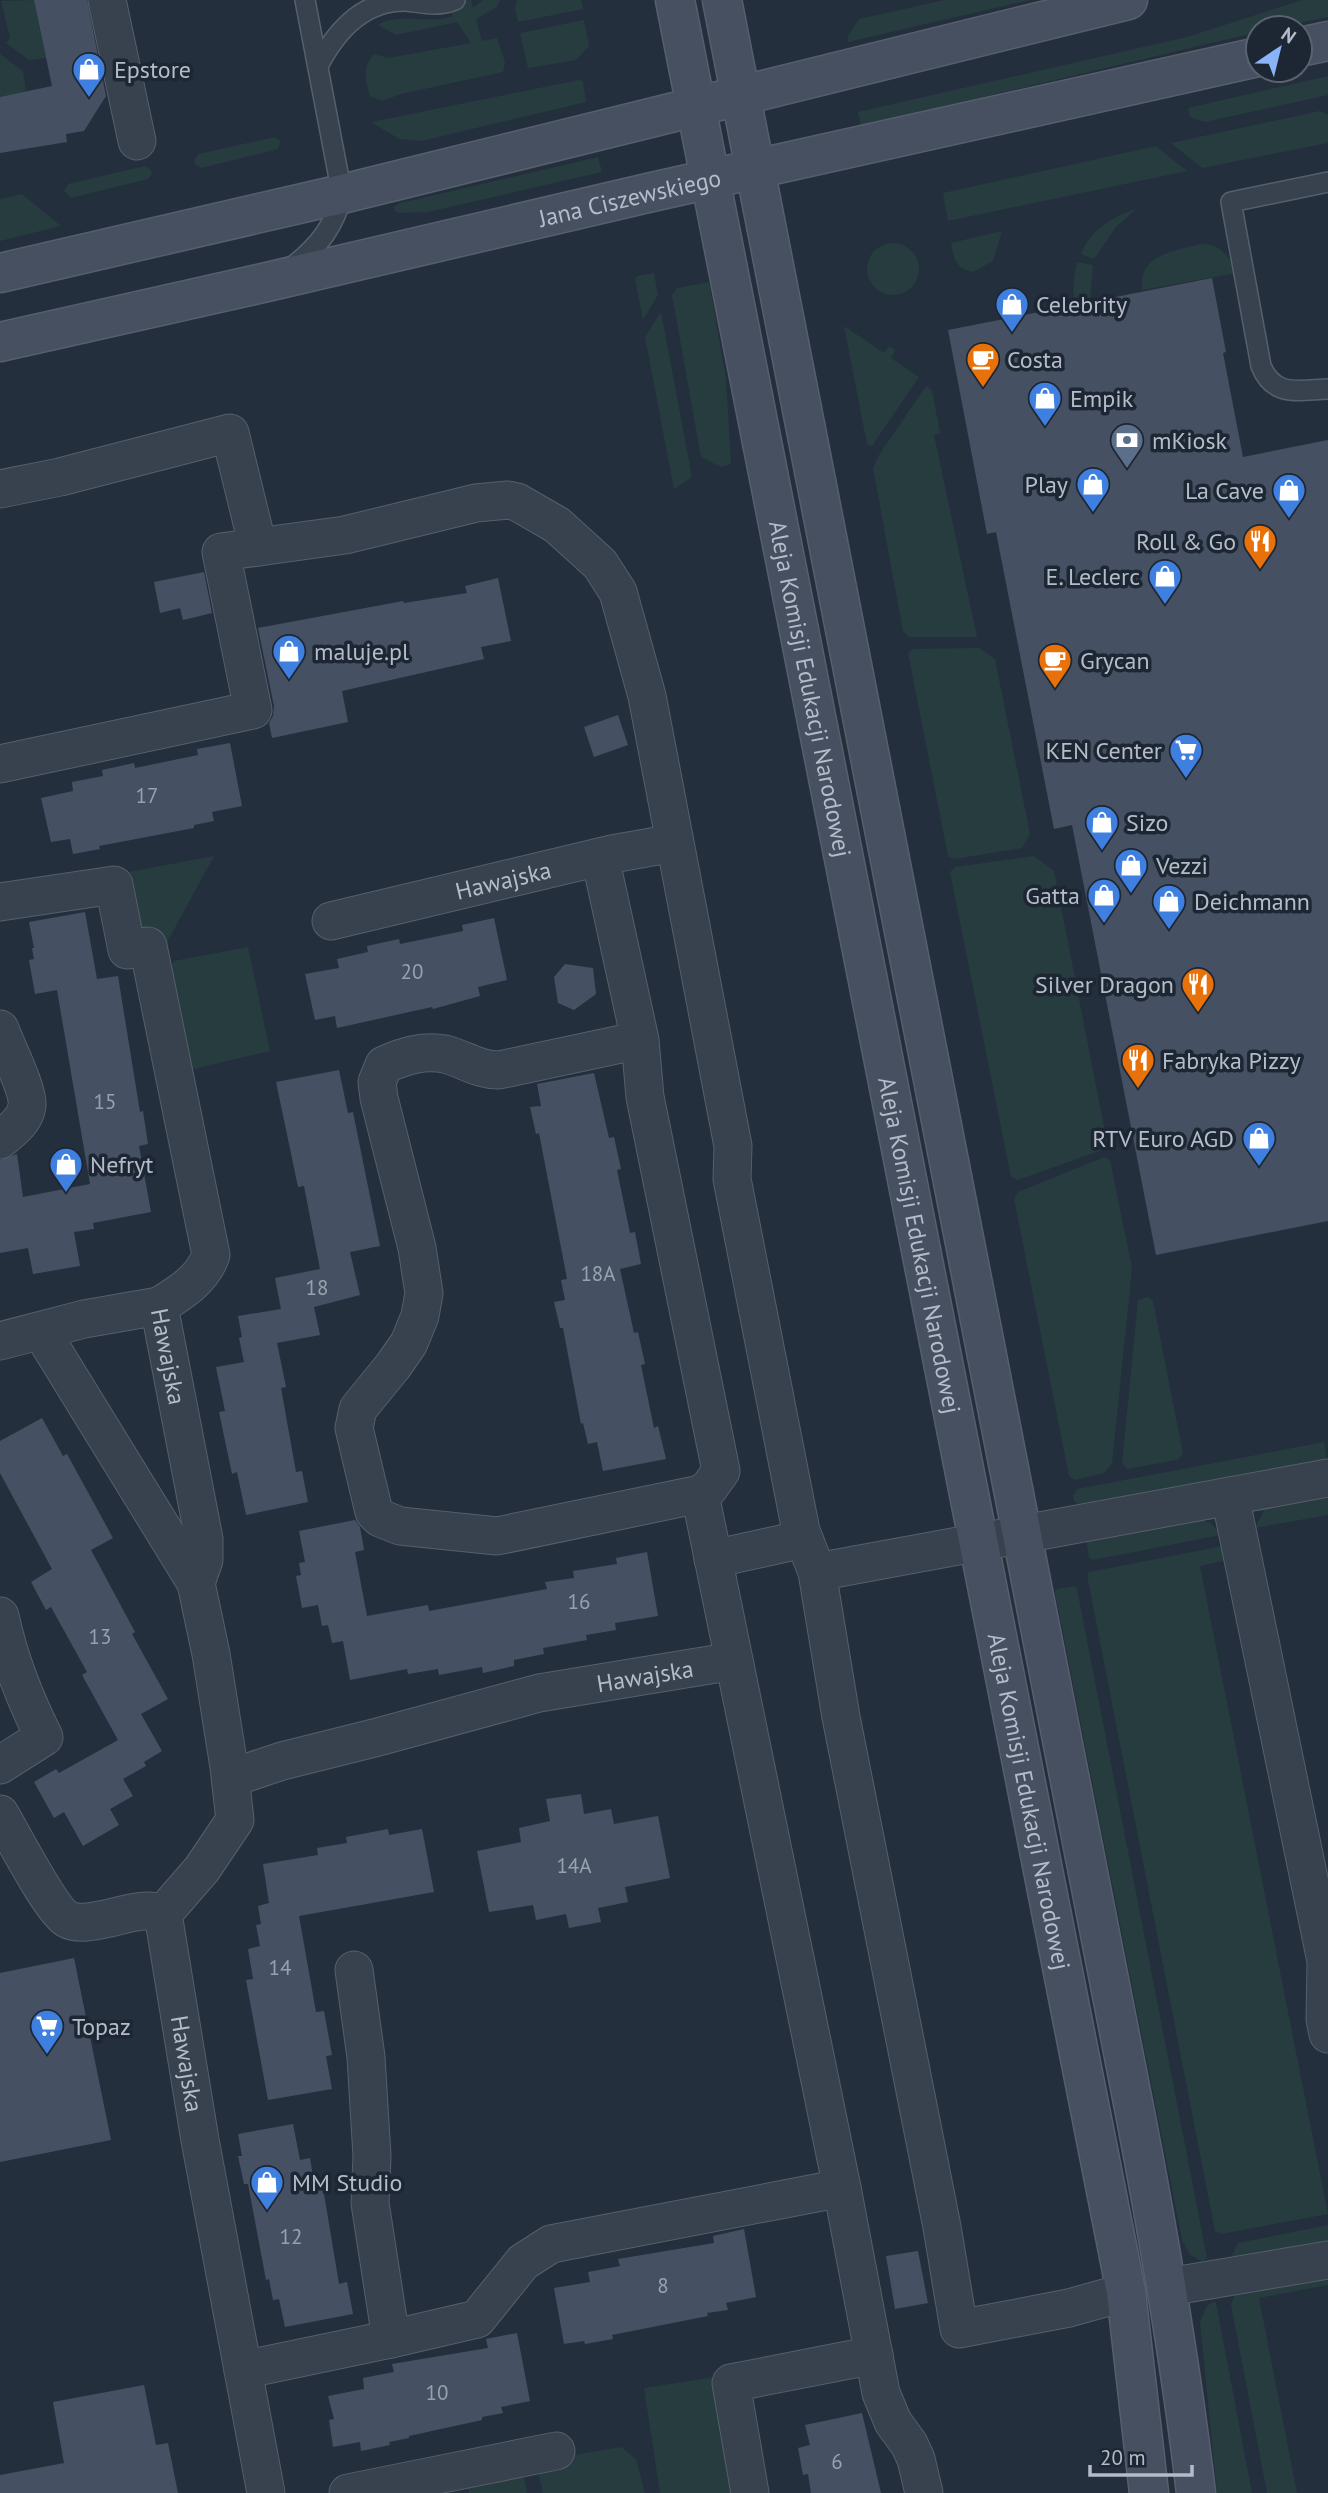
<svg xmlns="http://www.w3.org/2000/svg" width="1328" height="2493" viewBox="0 0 1328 2493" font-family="'PT Sans',sans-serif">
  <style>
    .green { fill: #263c3f }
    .building { fill: #455162 }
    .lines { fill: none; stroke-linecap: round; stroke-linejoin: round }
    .lane-casing { stroke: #565f6c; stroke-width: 22 }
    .street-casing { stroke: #565f6c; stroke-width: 39 }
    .secondary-casing { stroke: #565f6c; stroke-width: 41 }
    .lane { stroke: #38414e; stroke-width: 19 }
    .street { stroke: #38414e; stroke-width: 37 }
    .secondary { stroke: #465061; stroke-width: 38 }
    .labels { text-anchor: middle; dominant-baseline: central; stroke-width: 7; stroke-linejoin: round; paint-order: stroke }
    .number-label { font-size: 21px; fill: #98a1af }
    .poi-label { font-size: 24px; fill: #b4bcc9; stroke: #1d2633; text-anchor: start }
    .street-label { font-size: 24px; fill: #b4bcc9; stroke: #1d2633 }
  </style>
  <rect width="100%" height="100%" fill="#242f3e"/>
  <!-- green -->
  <path class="green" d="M34,0L46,58L29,60L6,43L10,38L1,1Z
    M444,0H471L473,8L483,0H500L497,7L476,19L482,41L497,38L505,62L503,72L401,94L382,101L370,96C365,79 362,68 374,54L388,58L471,43L457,22L396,35L378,25C399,12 430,25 453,16Z
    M517,0H581L583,9L518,22L515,9Z
    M945,0H1030L848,42V36L859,19Z
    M1302,0H1328V17L1274,28H1258V32L861,126L858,112L1187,37Z
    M584,20L589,46L576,60L528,68L520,33Z
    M0,54L23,71L26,92L0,97Z
    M1328,76V95L1205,122L1190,117L1188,108Z
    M579,80L583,81L586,102L421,141L399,139L371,122Z
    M1320,111L1328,115V143L1202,168L1171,143Z
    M275,137L281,141L278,149L201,168L196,165L194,161L198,154Z
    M1156,146L1187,171L948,221L943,193Z
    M598,157L602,172L428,212L399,213L395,211L394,207L400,203Z
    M145,166L151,170L152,174L148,179L71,198L64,191L68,184Z
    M22,194L61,226L0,241V199Z
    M1136,209L1116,227L1094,259L1081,254C1091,229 1112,217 1136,209Z
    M1002,231L993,261L973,272C955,268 954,259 951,243Z
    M867 269a26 26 0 1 1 52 0a26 26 0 1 1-52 0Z
    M1200,244C1220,243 1229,255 1236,273L1142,290C1138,254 1173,252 1200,244Z
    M1077,262L1093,265L1090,301L1073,304L1074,277Z
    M654,273L658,295L643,320L635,279L637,276Z
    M709,282L726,378L731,464L721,467L701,457L672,295L677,288Z
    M661,312L692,477L674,489L645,337Z
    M844,326L884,353L889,346L896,350L891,358L919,377L872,446L867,444Z
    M926,386L932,390L940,433L934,435L977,637H909L903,631L873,468L879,455Z
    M979,648L995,659L1030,834L1022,848L954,859L948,856L908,653L914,649Z
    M214,856L165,946L132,938L118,874Z
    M1034,856L1054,871L1107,1142L1102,1150L1018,1180L1011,1177L950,872L955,867Z
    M248,947L270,1051L185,1071L164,977L174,961Z
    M1104,1157L1110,1160L1132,1268L1112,1464L1104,1473L1074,1480L1069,1476L1014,1199L1018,1192Z
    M1148,1297L1153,1301L1183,1454L1177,1460L1127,1469L1122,1463L1138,1300Z
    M1324,1442L1327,1460L1081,1507L1074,1501L1073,1496L1077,1489Z
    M1328,1489V1515L1255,1528L1267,1505Z
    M1194,1517L1212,1524L1221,1535L1093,1560L1089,1558L1086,1539Z
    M1223,1546L1227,1560L1200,1566L1328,2214L1221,2234L1215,2231L1087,1575L1089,1572Z
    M1074,1586L1077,1589L1207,2258L1202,2261L1190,2255L1182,2240L1055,1592L1057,1589Z
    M1328,2225V2241L1230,2260L1238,2243Z
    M1328,2277V2285L1259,2298L1297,2493H1267L1231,2305L1236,2292Z
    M1213,2302L1216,2303L1252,2493H1217L1200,2322L1207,2306Z
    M715,2377L742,2493H660L644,2388Z
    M621,2447L636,2459L645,2493H543L536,2464L546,2460Z
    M522,2467L527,2493H469L466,2478Z"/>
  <!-- building -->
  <path class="building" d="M34,0H87L106,96L84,131L66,134L67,142L0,153V97L52,86Z
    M1212,278L1226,352L1223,353L1243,457L1328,440V1221L1156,1255L1072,825L1054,829L996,532L987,534L948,330Z
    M204,572L212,613L183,620L180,608L160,613L154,582Z
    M498,578L511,641L481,647L484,659L342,691L348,722L272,738L269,723L273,716L274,706L258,628L403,601L404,603L467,593L465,586Z
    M618,715L628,745L594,757L584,727Z
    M230,743L242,806L212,812L214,821L194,825V828L99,846L100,849L73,854L70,839L51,842L41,798L73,791L72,782L103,776L102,770L134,763L135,768L198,755L197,749Z
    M85,912L97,979L118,976L140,1112L143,1111L148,1144L139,1146L151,1212L93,1223L94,1229L74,1232L80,1266L33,1274L28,1248L0,1253V1160L17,1154L23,1197L90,1184L57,990L35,994L29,960L34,959L32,948H34L29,922Z
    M494,918L507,980L478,987L480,996L433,1009L432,1007L337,1028L335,1016L315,1020L305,974L339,968L337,959L368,952L367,946L399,939L400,944L463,931L462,925Z
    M565,964L593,968L596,994L574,1010L558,1003L554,977Z
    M339,1070L348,1113L353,1112L380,1246L350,1252L360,1295L314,1307L320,1335L277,1343L286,1387L281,1388L296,1472L302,1471L308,1502L246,1515L237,1472L232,1474L219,1412L225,1411L216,1367L244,1362L239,1338L242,1337L238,1316L281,1309L275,1278L320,1269L304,1186L298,1187L276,1082Z
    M594,1073L609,1138L614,1137L621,1169L617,1170L630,1233L635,1232L641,1264L620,1269L634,1333L638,1332L645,1364L641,1365L654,1428L658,1426L666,1459L603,1471L597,1442L588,1444L583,1423L581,1424L563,1328H560L554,1302L565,1300L561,1280L567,1279L539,1133L536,1134L530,1107L541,1106L537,1084Z
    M42,1418L63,1456L67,1454L113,1538L91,1550L135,1632L132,1634L168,1699L141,1714L162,1751L144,1762L146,1766L123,1779L133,1796L110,1809L119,1825L83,1846L64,1812L54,1818L34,1782L56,1769L59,1773L118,1740L82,1675L87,1672L51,1607L46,1610L31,1582L52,1569L0,1473V1441Z
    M355,1520L360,1527L364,1550L355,1552L367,1616L428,1605L429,1611L547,1589L545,1582L574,1578L573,1571L617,1564L616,1558L647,1552L658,1616L615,1623L616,1630L586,1635L587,1640L543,1648L544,1654L514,1660V1666L483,1673L482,1667L439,1675L438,1669L408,1674L407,1669L350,1680L343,1641L332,1643L328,1625L322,1626L318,1605L302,1608L296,1576L301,1575L299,1563L305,1562L299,1531Z
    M581,1794L584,1814L611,1809L614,1824L658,1816L670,1878L625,1887L628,1902L598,1908L601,1922L569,1928L566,1914L536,1920L533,1905L489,1912L477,1851L521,1842L519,1828L550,1821L546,1799Z
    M388,1829L389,1835L422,1829L434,1892L299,1916L316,2012L324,2011L332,2055L326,2056L332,2089L268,2100L246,1980L253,1979L248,1949L260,1946L256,1925L261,1924L258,1906L269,1903L263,1864L318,1855L317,1848L347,1843L346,1837Z
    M74,1958L111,2140L0,2162V1973Z
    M293,2124L300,2160L310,2158L315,2189L323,2188L339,2284L347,2282L353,2314L285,2327L279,2299L273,2300L269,2279L266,2280L248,2184H244L238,2156H242L238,2134Z
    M744,2229L756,2297L726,2303L728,2310L707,2313L708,2316L612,2335L613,2339L585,2344L584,2341L564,2344L554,2288L590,2282L588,2272L620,2266L618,2259L714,2243L713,2236Z
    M918,2251L928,2303L895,2309L886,2256Z
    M517,2333L530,2401L501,2407L503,2413L482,2417V2420L409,2436V2438L389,2442L390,2445L361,2451L360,2442L333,2447L329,2420L334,2419L328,2396L364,2389L363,2378L394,2372L392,2364L488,2348L486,2339Z
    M144,2385L156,2445L168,2443L178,2493H0V2475L64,2463L53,2402Z
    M862,2413L881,2493H811L808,2474L803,2475L798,2448L810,2445L805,2425Z"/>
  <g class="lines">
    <defs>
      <path id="lane" d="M318,66C336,31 363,0 406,1C424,3 438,7 455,0
        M1328,182L1231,202L1261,366C1274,398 1299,390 1328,389
        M292,267C318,247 335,226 342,194L305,0"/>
      <g id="street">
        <path d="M107,0L137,141"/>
        <path d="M0,489L60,477L230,433L258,547"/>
        <path d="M0,764L253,710L221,552L345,535L476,503L508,500L517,502L557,525L600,564L618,592L647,696L733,1146L732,1179L801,1531L817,1572L841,1717L942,2227L959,2329L1069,2308L1126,2292"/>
        <path d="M600,857L640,1040L645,1097L721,1471L709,1488L700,1494L497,1536L400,1526L380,1518L374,1512L354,1428L358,1409L393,1366L409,1343L420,1316L424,1293L417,1248L379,1098L377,1082L384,1065C404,1056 423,1050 445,1054C464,1059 478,1070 499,1070L640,1040"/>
        <path id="s1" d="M0,902L114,885L127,950L148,946L211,1255C202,1280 180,1293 159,1306L204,1539V1560L196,1583L211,1654L229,1767L235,1820L202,1869L163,1914L200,2140L266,2493"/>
        <path id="s2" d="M331,921L612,854L674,843"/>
        <path d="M0,1029C6,1046 29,1091 27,1106C25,1121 11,1131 0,1140"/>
        <path d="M41,1331L196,1583"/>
        <path d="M0,1341L84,1319L159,1306"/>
        <path d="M700,1494L842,2188L881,2393L893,2422L909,2444L916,2459L924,2493"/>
        <path d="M1230,1496L1326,1961L1325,2019L1328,2034"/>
        <path d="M713,1559L804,1539"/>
        <path d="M817,1572L1328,1478"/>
        <path d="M0,1616C9,1659 24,1697 44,1737L0,1765"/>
        <path id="s3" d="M231,1778L282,1761L378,1737L539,1693L734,1661"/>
        <path d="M0,1814C12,1834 51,1910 67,1919C79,1926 97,1920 110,1918C127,1914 146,1907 163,1914"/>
        <path d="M354,1970L366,2057L372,2156L370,2203L391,2339L477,2319L523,2262L551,2244L842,2188"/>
        <path d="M1168,2287L1328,2260"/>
        <path d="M243,2370L391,2339"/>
        <path d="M348,2493L556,2451"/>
        <path d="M750,2493L731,2383L874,2355"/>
      </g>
      <g id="secondary">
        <path id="s4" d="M675,0L1126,2292L1149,2493"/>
        <path d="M722,0L1136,2118C1160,2243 1181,2366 1196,2493"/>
        <path d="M1300,47L1328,41"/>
        <path d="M0,273L342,194L1128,0"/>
        <path id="s5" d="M0,342L267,282L652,192L1258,57"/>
      </g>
    </defs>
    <!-- lane casing -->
    <use href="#lane" class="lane-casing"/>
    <!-- street casing -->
    <use href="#street" class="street-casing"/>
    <!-- secondary casing -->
    <use href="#secondary" class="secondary-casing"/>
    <!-- lane -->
    <use href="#lane" class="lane"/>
    <!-- street -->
    <use href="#street" class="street"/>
    <!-- secondary -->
    <use href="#secondary" class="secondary"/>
  </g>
  <!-- icons -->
  <defs>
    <symbol id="shop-pin" viewBox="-11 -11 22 30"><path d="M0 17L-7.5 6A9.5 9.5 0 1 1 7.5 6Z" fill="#3f7fe0" stroke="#1d2633"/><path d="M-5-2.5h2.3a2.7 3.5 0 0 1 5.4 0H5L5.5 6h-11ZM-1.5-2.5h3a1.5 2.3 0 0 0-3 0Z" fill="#fff"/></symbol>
    <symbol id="cafe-pin" viewBox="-11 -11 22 30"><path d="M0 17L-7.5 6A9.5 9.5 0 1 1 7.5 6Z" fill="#e8710a" stroke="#1d2633"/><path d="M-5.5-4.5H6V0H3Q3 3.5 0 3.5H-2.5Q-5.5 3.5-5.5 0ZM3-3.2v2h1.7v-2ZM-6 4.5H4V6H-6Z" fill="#fff"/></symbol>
    <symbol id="bank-pin" viewBox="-11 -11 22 30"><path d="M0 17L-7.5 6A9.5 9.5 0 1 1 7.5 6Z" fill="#5c6f8a" stroke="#1d2633"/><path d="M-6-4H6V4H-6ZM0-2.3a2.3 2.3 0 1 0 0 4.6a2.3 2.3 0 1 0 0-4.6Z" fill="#fff"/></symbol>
    <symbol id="restaurant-pin" viewBox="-11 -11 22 30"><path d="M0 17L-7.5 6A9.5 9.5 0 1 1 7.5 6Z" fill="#e8710a" stroke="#1d2633"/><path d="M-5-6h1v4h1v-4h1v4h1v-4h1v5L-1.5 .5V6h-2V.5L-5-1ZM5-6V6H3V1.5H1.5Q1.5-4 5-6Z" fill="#fff"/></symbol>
    <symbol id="supermarket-pin" viewBox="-11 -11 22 30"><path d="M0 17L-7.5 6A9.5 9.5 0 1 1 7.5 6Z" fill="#3f7fe0" stroke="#1d2633"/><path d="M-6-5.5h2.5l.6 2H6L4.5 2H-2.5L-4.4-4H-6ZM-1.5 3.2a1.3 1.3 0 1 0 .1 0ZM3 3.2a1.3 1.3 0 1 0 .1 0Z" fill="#fff"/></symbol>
  </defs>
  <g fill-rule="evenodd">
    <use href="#shop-pin" x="70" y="50" width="38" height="52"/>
    <use href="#shop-pin" x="993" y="285" width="38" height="52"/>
    <use href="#cafe-pin" x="964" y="340" width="38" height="52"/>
    <use href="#shop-pin" x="1026" y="379" width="38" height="52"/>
    <use href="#bank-pin" x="1108" y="421" width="38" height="52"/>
    <use href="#shop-pin" x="1074" y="465" width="38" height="52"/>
    <use href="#shop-pin" x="1270" y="471" width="38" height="52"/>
    <use href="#restaurant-pin" x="1241" y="522" width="38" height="52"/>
    <use href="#shop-pin" x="1146" y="557" width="38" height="52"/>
    <use href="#shop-pin" x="270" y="632" width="38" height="52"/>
    <use href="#cafe-pin" x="1036" y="641" width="38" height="52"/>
    <use href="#supermarket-pin" x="1167" y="731" width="38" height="52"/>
    <use href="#shop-pin" x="1083" y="803" width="38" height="52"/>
    <use href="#shop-pin" x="1112" y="846" width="38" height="52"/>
    <use href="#shop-pin" x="1085" y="876" width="38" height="52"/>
    <use href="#shop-pin" x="1150" y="882" width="38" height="52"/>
    <use href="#restaurant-pin" x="1179" y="965" width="38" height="52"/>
    <use href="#restaurant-pin" x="1119" y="1041" width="38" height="52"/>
    <use href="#shop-pin" x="1240" y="1119" width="38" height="52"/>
    <use href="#shop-pin" x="47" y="1145" width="38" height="52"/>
    <use href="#supermarket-pin" x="28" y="2007" width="38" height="52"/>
    <use href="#shop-pin" x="248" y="2163" width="38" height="52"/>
  </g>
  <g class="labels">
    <!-- number labels -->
    <g class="number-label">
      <text x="147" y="795">17</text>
      <text x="412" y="971">20</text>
      <text x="105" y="1101">15</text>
      <text x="598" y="1273">18A</text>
      <text x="317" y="1287">18</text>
      <text x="579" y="1601">16</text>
      <text x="100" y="1636">13</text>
      <text x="574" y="1865">14A</text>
      <text x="280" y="1967">14</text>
      <text x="291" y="2236">12</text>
      <text x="663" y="2285">8</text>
      <text x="437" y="2392">10</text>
      <text x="837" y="2461">6</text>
    </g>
    <!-- poi labels -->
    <g class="poi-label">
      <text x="114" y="69">Epstore</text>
      <text x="1036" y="304">Celebrity</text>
      <text x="1007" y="359">Costa</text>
      <text x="1070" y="398">Empik</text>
      <text x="1152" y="440">mKiosk</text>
      <text x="1068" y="484" text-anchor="end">Play</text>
      <text x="1264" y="490" text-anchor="end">La Cave</text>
      <text x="1236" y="541" text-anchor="end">Roll &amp; Go</text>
      <text x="1140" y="576" text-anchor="end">E. Leclerc</text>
      <text x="314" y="651">maluje.pl</text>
      <text x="1080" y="660">Grycan</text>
      <text x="1162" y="750" text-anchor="end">KEN Center</text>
      <text x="1126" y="822">Sizo</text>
      <text x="1156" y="865">Vezzi</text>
      <text x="1080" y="895" text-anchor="end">Gatta</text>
      <text x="1194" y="901">Deichmann</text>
      <text x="1174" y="984" text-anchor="end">Silver Dragon</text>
      <text x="1162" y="1060">Fabryka Pizzy</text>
      <text x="1234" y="1138" text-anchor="end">RTV Euro AGD</text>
      <text x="90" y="1164">Nefryt</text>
      <text x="72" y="2026">Topaz</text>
      <text x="292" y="2182">MM Studio</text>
    </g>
    <!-- street labels -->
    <g class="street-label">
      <text stroke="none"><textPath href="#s5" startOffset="646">Jana Ciszewskiego</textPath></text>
      <text stroke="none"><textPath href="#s4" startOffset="702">Aleja Komisji Edukacji Narodowej</textPath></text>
      <text stroke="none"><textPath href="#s2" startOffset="177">Hawajska</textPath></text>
      <text stroke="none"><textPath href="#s4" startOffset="1269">Aleja Komisji Edukacji Narodowej</textPath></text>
      <text stroke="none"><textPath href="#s1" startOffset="644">Hawajska</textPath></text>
      <text stroke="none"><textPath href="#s3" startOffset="427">Hawajska</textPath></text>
      <text stroke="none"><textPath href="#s4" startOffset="1836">Aleja Komisji Edukacji Narodowej</textPath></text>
      <text stroke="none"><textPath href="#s1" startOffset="1386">Hawajska</textPath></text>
    </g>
  </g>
  <!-- north arrow -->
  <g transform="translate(1279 49) rotate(35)"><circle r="33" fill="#1d2633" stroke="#59626f" stroke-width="2"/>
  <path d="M0-5L12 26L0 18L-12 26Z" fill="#8ab4f8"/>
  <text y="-10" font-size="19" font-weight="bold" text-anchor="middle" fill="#b4bcc9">N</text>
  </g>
  <!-- scale -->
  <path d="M1090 2465v10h102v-10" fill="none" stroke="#b4bcc9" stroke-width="3.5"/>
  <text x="1100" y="2465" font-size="21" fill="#b4bcc9" stroke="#1d2633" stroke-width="5" paint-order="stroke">20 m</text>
</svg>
